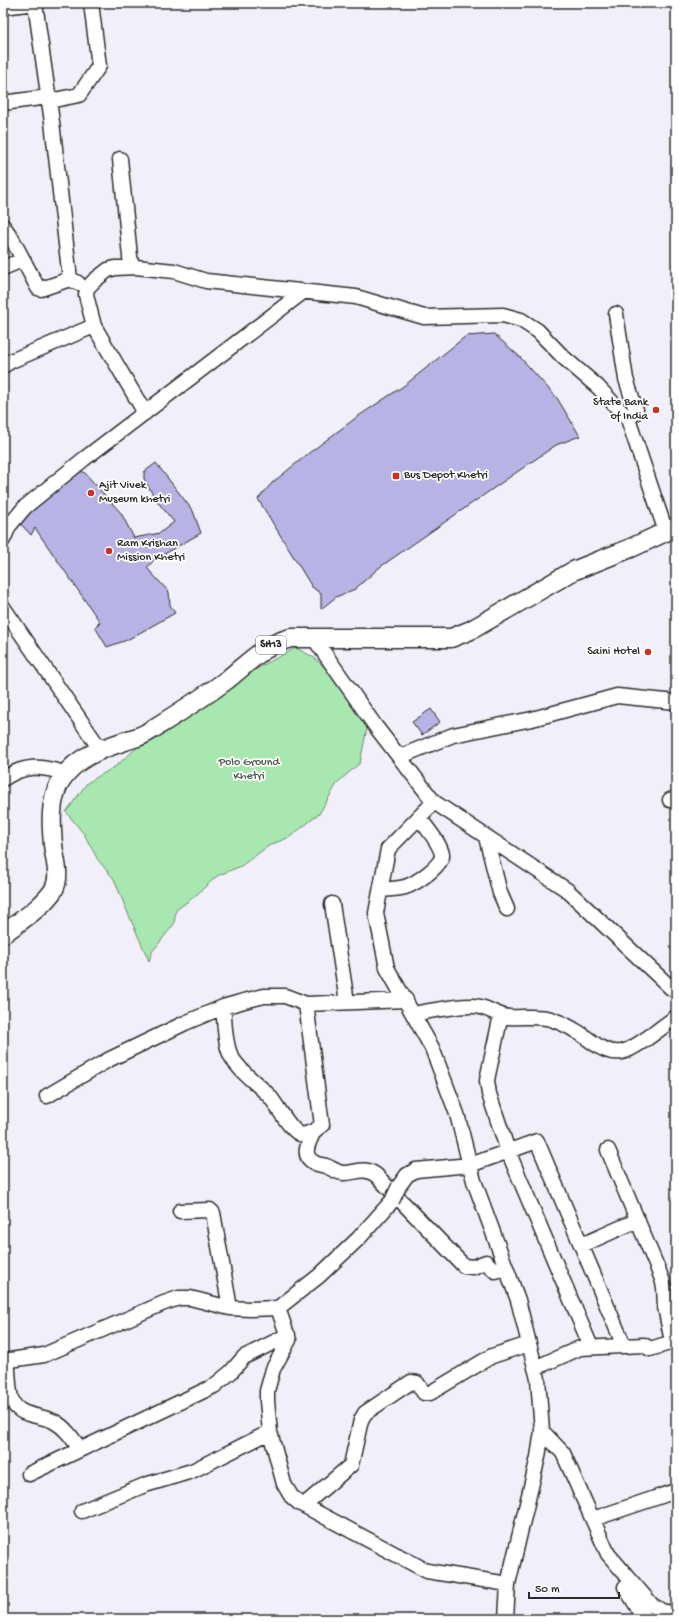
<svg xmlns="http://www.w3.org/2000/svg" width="679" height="1622" viewBox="0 0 679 1622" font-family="'Gochi Hand',sans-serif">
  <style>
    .green { fill: #a8e7af; stroke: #6a896d }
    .building { fill: #b7b3e5; stroke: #2b2b2b }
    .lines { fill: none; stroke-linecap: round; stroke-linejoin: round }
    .minor-casing { stroke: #2b2b2b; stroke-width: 17 }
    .major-casing { stroke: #2b2b2b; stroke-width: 21 }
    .minor { stroke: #fff; stroke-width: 14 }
    .major { stroke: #fff; stroke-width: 18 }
    .minor-bridge-casing { stroke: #2b2b2b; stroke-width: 17; stroke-linecap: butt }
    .minor-bridge { stroke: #fff; stroke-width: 14 }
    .poi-dot { fill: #c8321e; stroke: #fff; stroke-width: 1.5 }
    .labels { text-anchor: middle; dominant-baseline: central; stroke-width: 3.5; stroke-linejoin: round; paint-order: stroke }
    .shield { fill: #fff; stroke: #6b6b6b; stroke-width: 1 }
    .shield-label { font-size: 11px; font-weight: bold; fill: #2b2b2b }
    .poi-label { font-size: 12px; fill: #2b2b2b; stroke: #fff; text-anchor: start }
    .park-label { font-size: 12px; fill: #4a5a4c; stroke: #fff }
  </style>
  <rect width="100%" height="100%" fill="#f1f0fa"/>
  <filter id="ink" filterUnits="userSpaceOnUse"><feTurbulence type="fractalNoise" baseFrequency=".025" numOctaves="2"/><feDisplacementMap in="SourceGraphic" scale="8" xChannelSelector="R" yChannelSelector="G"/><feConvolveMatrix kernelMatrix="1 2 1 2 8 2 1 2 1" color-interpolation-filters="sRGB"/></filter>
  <g filter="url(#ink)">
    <!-- green -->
    <path class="green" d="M296,648L313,657L334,675L367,728L360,763L338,782L319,814L290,837L270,845L241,866L217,876L194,897L176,910L174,924L152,952L149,961L127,911L114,879L98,860L84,834L66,812L87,783L116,766L140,745L168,730L184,717L235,682L267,663Z"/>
    <!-- building -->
    <path class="building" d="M494,334L520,357L557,398L580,436L556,445L380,567L355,589L336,597L321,609V594L312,587L258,499L272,483L309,453L357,417L405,385L466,336Z
      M156,463L193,511L201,533L154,560L147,568L169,592L170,605L175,613L127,640L107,647L95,627L100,622L35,528L31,535L16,519L71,471L84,472L121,513L134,538L160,533L174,522L156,500L144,479V472Z
      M431,709L440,722L422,735L412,722Z"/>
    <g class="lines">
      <defs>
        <path id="minor" d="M35,3L52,122L70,279
          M3,7L35,3
          M49,101L79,95L99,66L91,3
          M3,103L48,97
          M120,159L131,266
          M3,226L11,237L38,288L41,289L70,279L78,283
          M3,268L22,260
          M616,314L626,379L636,410L635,413L628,419
          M3,366L11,361L94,326
          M145,413L94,326L86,295L87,288L95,280L108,270L115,268L136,267L174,271L206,281L356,297L424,317L503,315L521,320L538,331L563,357L598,387L628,419L666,532
          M3,540L9,526L25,507L84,459L303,292
          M3,607L100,749
          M313,637L376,727L434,802L567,890L671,988L676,990
          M399,757L453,735L532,719L617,696L676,702
          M3,779C25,764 41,766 65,773
          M670,800L676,798
          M434,802L388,849L376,913L387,968L432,1048L457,1114L474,1181L518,1300L538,1379L542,1431L538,1457L508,1584L506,1619
          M486,837L500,893L507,909
          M381,890C389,889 398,889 405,887C415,884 444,865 442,854C439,841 426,828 419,817
          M332,904L347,1002
          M223,1007C225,1022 224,1042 231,1056C240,1073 259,1084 271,1098C279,1108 291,1133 303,1135L314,1131L322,1125L306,1004
          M413,1014C431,1011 457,1005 474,1006C487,1006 496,1016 509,1017C523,1018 537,1015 551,1019C559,1022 569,1026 576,1031C591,1039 603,1055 622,1052C636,1049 663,1026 676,1017
          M501,1015L488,1075L487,1081L489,1094L508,1151L591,1347
          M47,1096L108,1060L185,1023L223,1007L244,1001L264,996H285L306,1004L406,1000
          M314,1131C309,1142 300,1156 315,1163C318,1165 323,1165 326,1166C332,1168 337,1173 344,1173C357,1173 363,1166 376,1175L464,1266L473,1267L486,1262L495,1271L506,1268
          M608,1150L662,1279L664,1287L665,1307L672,1342
          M399,1186L407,1175L416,1170L470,1165L537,1141L624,1346
          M180,1211L210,1210L213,1213L230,1308
          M582,1245L638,1220
          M278,1308L289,1340L273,1369L267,1391V1401L270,1432L284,1484L291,1496L299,1503L427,1571L508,1584
          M3,1361L44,1355L164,1303L179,1298H190L230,1308L250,1309L278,1308L319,1276L359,1238L392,1201
          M7,1361C9,1372 8,1391 12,1401C20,1418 41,1414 55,1422C66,1428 73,1439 80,1449
          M535,1368L580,1348L644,1345L650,1349L676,1341
          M542,1431L563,1453L608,1554L652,1605L662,1611L676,1614
          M29,1474L214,1386L231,1372L244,1357L288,1335
          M304,1505L351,1465L361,1420L365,1413L411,1382L417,1383L424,1393H430L492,1356L529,1344
          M82,1511L145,1485L192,1471L270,1432
          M593,1519L676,1491
          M625,1587L645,1619"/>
        <path id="major" d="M3,934C20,921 40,909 53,891C62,876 54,859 53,844C51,823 50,800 60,782C74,758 101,749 125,741C133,738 141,737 148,732C175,715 203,698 228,679C248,663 265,644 291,638H451L471,630L573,571L631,548L676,527"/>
      </defs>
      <!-- minor casing -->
      <use href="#minor" class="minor-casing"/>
      <!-- major casing -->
      <use href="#major" class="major-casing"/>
      <!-- minor -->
      <use href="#minor" class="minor"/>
      <!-- major -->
      <use href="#major" class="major"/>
      <defs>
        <path id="minor-bridge" d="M392,1201L399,1186"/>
      </defs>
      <!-- minor-bridge casing -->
      <use href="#minor-bridge" class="minor-bridge-casing"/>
      <!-- minor-bridge -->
      <use href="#minor-bridge" class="minor-bridge"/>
    </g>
  </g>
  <!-- markers -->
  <g class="poi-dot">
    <circle cx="656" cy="410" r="4"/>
    <rect x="392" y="472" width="8" height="8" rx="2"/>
    <circle cx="91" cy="493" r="4"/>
    <circle cx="109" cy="551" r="4"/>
    <circle cx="648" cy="652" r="4"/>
  </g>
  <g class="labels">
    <!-- shield labels -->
    <rect class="shield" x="256" y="636" width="30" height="18" rx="3"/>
    <g class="shield-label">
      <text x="271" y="645">SH13</text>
    </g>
    <!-- poi labels -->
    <g class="poi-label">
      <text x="648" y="403" text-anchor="end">State Bank<tspan x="648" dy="14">of India</tspan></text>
      <text x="404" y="476">Bus Depot Khetri</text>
      <text x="99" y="486">Ajit Vivek<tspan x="99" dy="14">Museum khetri</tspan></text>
      <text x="117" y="544">Ram Krishan<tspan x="117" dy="14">Mission Khetri</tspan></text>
      <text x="640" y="652" text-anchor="end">Saini Hotel</text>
    </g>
    <!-- park labels -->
    <g class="park-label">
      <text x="249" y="763">Polo Ground<tspan x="249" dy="14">Khetri</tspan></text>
    </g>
  </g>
  <!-- margin -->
  <rect width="679" height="1622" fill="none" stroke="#fff" stroke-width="16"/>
  <rect x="8" y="8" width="663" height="1606" fill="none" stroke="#2b2b2b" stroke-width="1.5" filter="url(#ink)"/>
  <!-- scale -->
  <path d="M529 1592v6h90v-6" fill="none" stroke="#2b2b2b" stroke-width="2"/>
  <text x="535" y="1592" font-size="12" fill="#2b2b2b" stroke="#ffffff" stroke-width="3" paint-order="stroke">50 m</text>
</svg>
